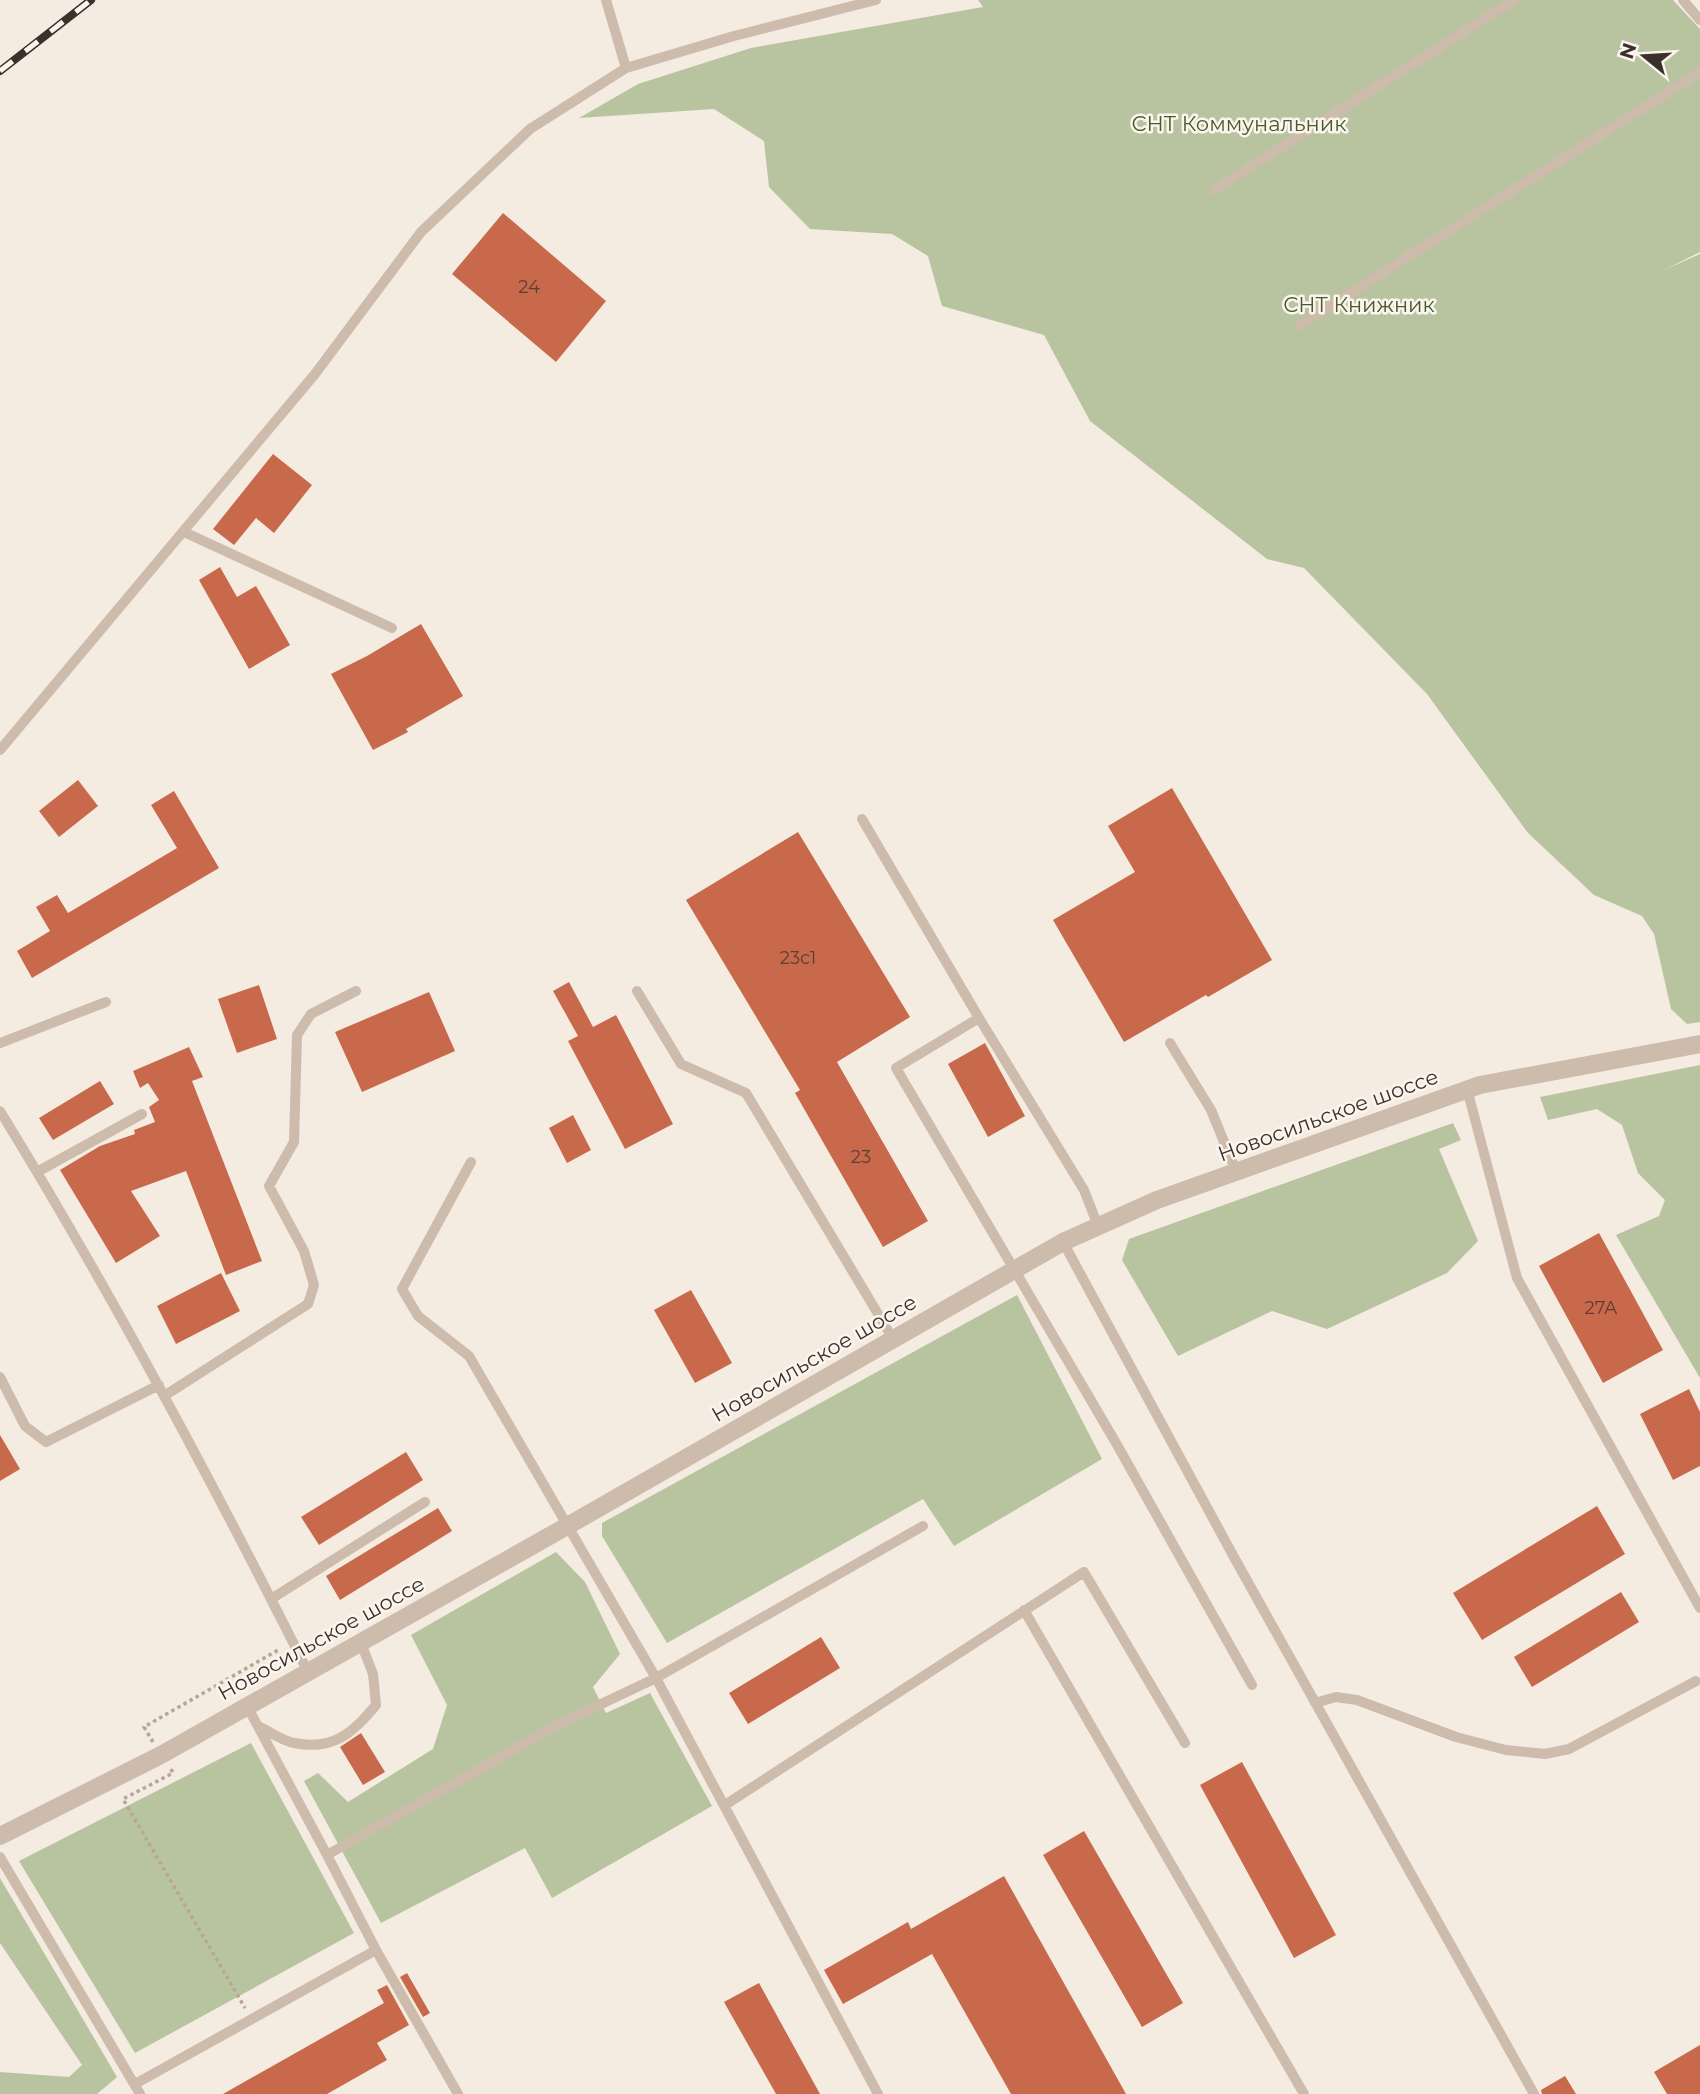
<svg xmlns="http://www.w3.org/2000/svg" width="1700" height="2094" viewBox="0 0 1700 2094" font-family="Montserrat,sans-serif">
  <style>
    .green { fill: #b8c4a0 }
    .building { fill: #c8694b }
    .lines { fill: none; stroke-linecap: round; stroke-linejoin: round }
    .path { stroke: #b9a596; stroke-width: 3.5; stroke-dasharray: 3.5 3.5; stroke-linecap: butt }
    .service { stroke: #cdbbac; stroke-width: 10 }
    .tertiary { stroke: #cdbbac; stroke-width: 18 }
    .rail-casing { stroke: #3b302b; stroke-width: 8 }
    .rail { stroke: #fbf5ee; stroke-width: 5; stroke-dasharray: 16; stroke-linecap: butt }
    .labels { text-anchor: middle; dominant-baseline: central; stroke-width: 5; stroke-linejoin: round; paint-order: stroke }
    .number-label { font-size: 18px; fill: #5e3e33 }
    .park-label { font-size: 21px; fill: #4a5a2e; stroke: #fbf5ee }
    .street-label { font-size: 21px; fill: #3b302b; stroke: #fbf5ee }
  </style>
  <rect width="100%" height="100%" fill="#f4ebe1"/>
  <!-- green -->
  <path class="green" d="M978,0H1673L1700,29V252L1662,271L1700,254V1022L1687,1024L1671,1009L1654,934L1642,916L1594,895L1528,833L1427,694L1304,568L1267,559L1090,421L1044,335L942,306L928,256L892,234L810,229L769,187L764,141L714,109L579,118L638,84L751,48L983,7Z
    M1700,1065V1378L1616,1235L1659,1216L1665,1200L1638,1173L1622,1125L1597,1109L1548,1120L1540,1097Z
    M1453,1123L1461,1140L1439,1149L1478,1241L1447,1273L1327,1329L1272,1311L1178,1356L1122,1260L1129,1239Z
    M1017,1295L1102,1459L954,1546L923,1499L667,1643L602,1536V1523Z
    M556,1552L585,1582L620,1654L593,1687L606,1713L650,1693L712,1806L552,1898L525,1848L381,1923L304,1781L318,1773L348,1802L433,1749L447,1705L411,1635Z
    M251,1743L354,1933L135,2053L19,1861Z
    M0,1878L117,2077L97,2094H0V2072L69,2077L82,2065L0,1943Z"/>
  <!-- building -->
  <path class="building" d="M503,213L606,301L556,362L452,274Z
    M273,454L312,485L274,533L256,518L234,545L213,529Z
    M220,567L237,597L256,586L290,645L249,669L199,580Z
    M421,624L463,696L406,729L408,732L373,750L331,674L367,656Z
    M78,780L98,806L59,837L39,811Z
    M1172,788L1272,960L1208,997L1206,995L1124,1042L1053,920L1135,872L1108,826Z
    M174,791L219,868L32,978L17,951L50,931L36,907L57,895L68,913L177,848L151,805Z
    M798,832L910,1017L837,1062L928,1221L883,1247L795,1093L800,1090L686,900Z
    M569,982L593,1027L616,1015L673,1124L625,1149L568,1041L578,1036L553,991Z
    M259,985L277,1039L237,1053L218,999Z
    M429,992L455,1051L362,1092L335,1032Z
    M985,1043L1025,1116L988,1137L948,1064Z
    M189,1047L203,1077L192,1081L262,1261L226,1275L186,1171L131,1191L160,1236L116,1263L60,1170L100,1146L135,1134L134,1130L155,1122L149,1107L159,1100L148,1083L140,1088L133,1071Z
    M100,1081L114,1104L53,1140L39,1118Z
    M573,1115L591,1150L567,1163L549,1128Z
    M1599,1233L1663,1350L1603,1383L1539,1266Z
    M221,1273L240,1311L176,1344L157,1306Z
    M691,1290L732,1363L695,1383L654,1310Z
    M1689,1389L1700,1412V1466L1673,1480L1640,1414Z
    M0,1435L20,1469L0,1481Z
    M406,1452L423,1480L319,1545L301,1517Z
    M1597,1506L1625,1554L1482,1640L1453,1593Z
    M438,1508L452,1531L340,1600L326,1576Z
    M1621,1592L1639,1622L1532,1687L1514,1657Z
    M821,1637L840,1668L748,1724L729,1693Z
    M361,1733L385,1772L363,1785L340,1747Z
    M1242,1762L1336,1935L1294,1958L1200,1785Z
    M1084,1831L1183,2003L1142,2027L1043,1855Z
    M1004,1876L1126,2094H1011L932,1954L843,2004L824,1970L908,1922L911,1929Z
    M407,1973L430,2013L423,2017L400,1977Z
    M759,1983L820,2094H776L724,2002Z
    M387,1985L409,2025L377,2043L387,2060L327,2094H223L384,2003L377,1990Z
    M1700,2045V2094H1667L1654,2072Z
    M1565,2076L1576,2094H1542L1541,2090Z"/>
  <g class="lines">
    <!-- path -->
    <path class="path" d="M153,1742L144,1727L280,1649
      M171,1769L173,1773L123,1799L245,2008"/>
    <!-- service -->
    <path class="service" d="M606,0L626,68
      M1683,0L1700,20
      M1214,190L1514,0
      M1300,325L1700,72
      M184,532L392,628
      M0,750L315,374L421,232L530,129L626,68L734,36L876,0
      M862,819L979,1018
      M637,991L681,1064L746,1093L893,1339
      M0,1043L106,1002
      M1170,1043L1211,1110L1236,1171
      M1467,1089L1517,1278L1700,1608
      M0,1111C112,1293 212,1481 308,1672
      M471,1162L402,1289L418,1316L469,1356L656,1678L878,2094
      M37,1172L142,1114
      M1098,1226L1084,1190L979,1018L896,1068L1116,1443L1252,1685
      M1063,1242L1235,1559L1534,2094
      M0,1377L25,1426L46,1442L159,1385
      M164,1396L308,1304L314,1285L304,1251L269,1186L294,1142L297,1035L311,1014L356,991
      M271,1599L425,1502
      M1024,1610L1304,2094
      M1315,1703L1336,1697L1357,1700L1456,1737L1506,1750L1545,1754L1569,1749L1696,1681
      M247,1706L327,1855
      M258,1726C269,1731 282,1741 294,1743C333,1751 353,1733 376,1705L373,1674L361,1643
      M725,1805L1084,1572L1185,1743
      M0,1857L140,2094
      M135,2084L376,1950
      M458,2094L376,1950L327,1855L557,1725L656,1678L923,1526"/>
    <!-- tertiary -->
    <path class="tertiary" d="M0,1836L161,1755L569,1525L1063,1242L1157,1200L1480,1085L1700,1044"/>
    <defs>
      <path id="rail" d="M0,71L91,0"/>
    </defs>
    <!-- rail casing -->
    <use href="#rail" class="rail-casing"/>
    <!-- rail -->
    <use href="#rail" class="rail"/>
  </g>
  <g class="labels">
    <!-- number labels -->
    <g class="number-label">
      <text x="529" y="287">24</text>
      <text x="798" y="958">23с1</text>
      <text x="861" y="1157">23</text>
      <text x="1601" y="1308">27А</text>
    </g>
    <!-- park labels -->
    <g class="park-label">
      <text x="1239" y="123">СНТ Коммунальник</text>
      <text x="1359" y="304">СНТ Книжник</text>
    </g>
    <!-- street labels -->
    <g class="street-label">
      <text transform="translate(1328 1115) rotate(-20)">Новосильское шоссе</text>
      <text transform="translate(814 1358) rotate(-30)">Новосильское шоссе</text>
      <text transform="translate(321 1638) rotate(-29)">Новосильское шоссе</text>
    </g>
  </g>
  <!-- north arrow -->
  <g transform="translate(1644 56) rotate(288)" stroke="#fbf5ee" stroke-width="5" paint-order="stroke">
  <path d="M0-5L12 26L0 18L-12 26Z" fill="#3b302b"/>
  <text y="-10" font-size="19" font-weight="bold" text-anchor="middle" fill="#3b302b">N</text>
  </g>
</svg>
